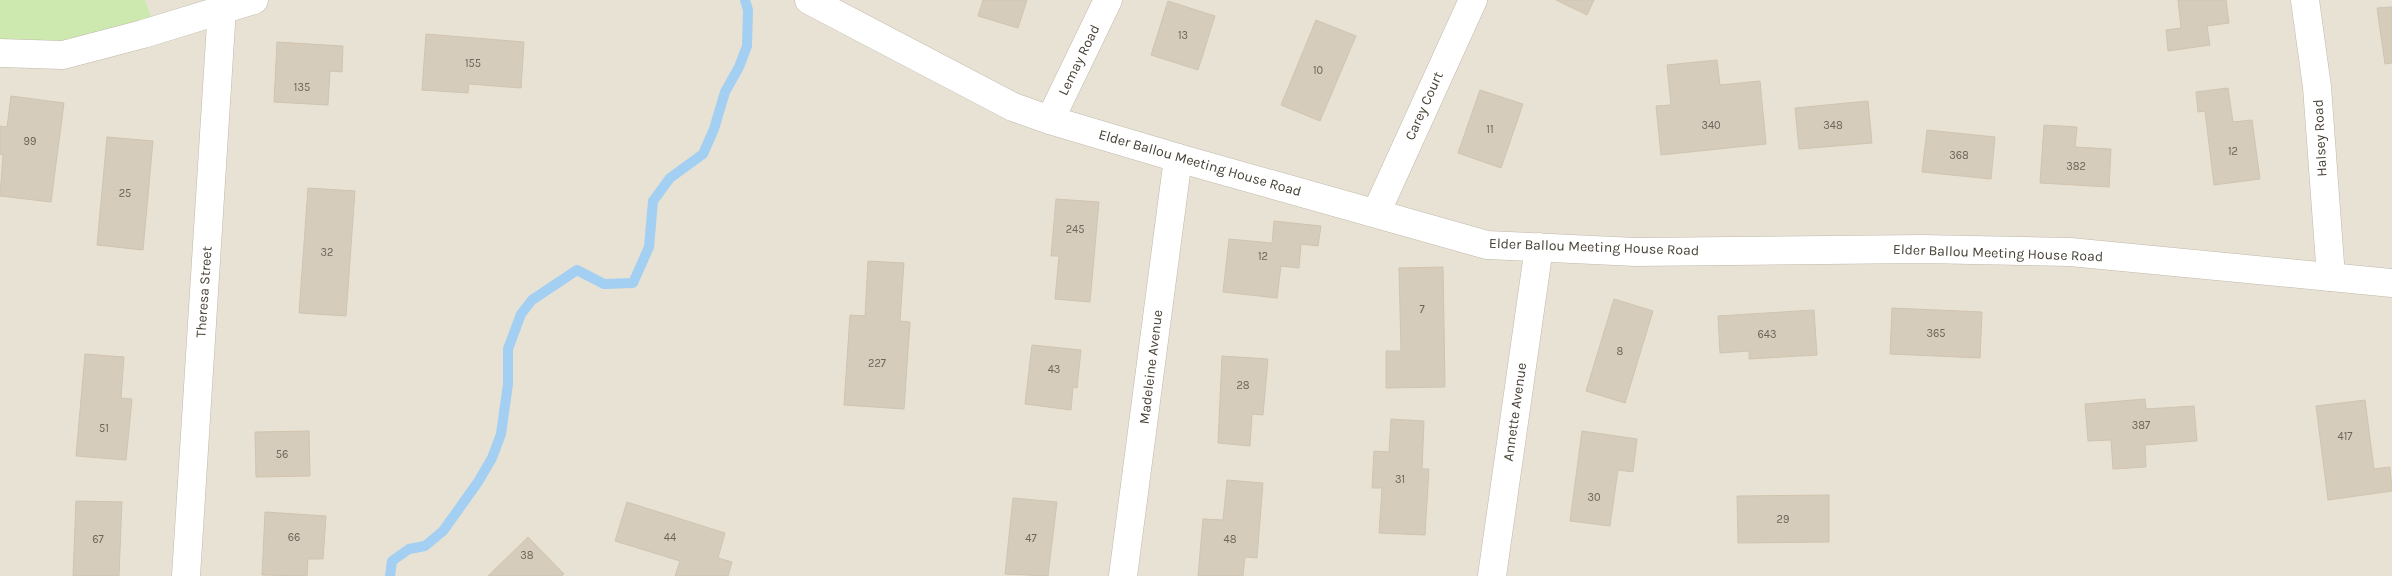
<svg xmlns="http://www.w3.org/2000/svg" width="2392" height="576" viewBox="0 0 2392 576" font-family="Karla,sans-serif">
  <style>
    .residential { fill: #e8e2d5 }
    .green { fill: #cee9af }
    .lines { fill: none; stroke-linecap: round; stroke-linejoin: round }
    .stream { stroke: #a2cff2; stroke-width: 10 }
    .building { fill: #d6ccbc; stroke: #d1c4af }
    .minor-casing { stroke: #c0b8a9; stroke-width: 29 }
    .tertiary-casing { stroke: #c0b8a9; stroke-width: 29 }
    .minor { stroke: #fff; stroke-width: 28 }
    .tertiary { stroke: #fff; stroke-width: 28 }
    .labels { text-anchor: middle; dominant-baseline: central; stroke-width: 4; stroke-linejoin: round; paint-order: stroke }
    .number-label { font-size: 11px; fill: #6b6458 }
    .street-label { font-size: 14px; fill: #474136; stroke: #fff }
  </style>
  <rect width="100%" height="100%" fill="#f4f0e7"/>
  <!-- residential -->
  <path class="residential" d="M145,0H2392V576H0V52L154,23Z"/>
  <!-- green -->
  <path class="green" d="M0,0H145L154,23L48,53L0,51Z"/>
  <g class="lines">
    <!-- stream -->
    <path class="stream" d="M390,576L392,561L409,549L425,546L443,531L478,482L492,458L501,434L508,384V349L521,314L532,300L577,270L604,284L633,283L649,247L653,201L670,178L703,154L714,129L725,92L739,67L747,46L748,10L745,0"/>
  </g>
  <!-- building -->
  <path class="building" d="M983,0H1027L1018,28L978,16Z
    M1556,0H1594L1587,15Z
    M2178,0H2226L2229,23L2207,26L2210,45L2168,51L2166,30L2181,28Z
    M1168,1L1215,16L1198,70L1151,55Z
    M2392,7V63L2385,64L2377,8Z
    M1316,20L1356,36L1320,121L1281,105Z
    M426,34L524,42L521,88L469,84L468,93L422,90Z
    M277,42L343,46L342,72L330,71L328,105L274,102Z
    M1717,60L1720,85L1760,81L1766,144L1661,155L1656,106L1671,105L1667,65Z
    M2228,88L2233,122L2252,120L2260,179L2214,185L2205,111L2198,112L2196,92Z
    M1480,90L1523,104L1501,168L1458,153Z
    M11,96L64,103L51,202L0,196L3,155L0,154V126L7,127Z
    M1868,101L1872,143L1799,149L1795,108Z
    M2044,125L2077,127L2075,147L2111,149L2109,187L2040,183Z
    M1927,130L1995,137L1991,179L1922,172Z
    M107,137L153,141L143,250L97,245Z
    M308,188L355,191L346,316L299,313Z
    M1056,199L1099,202L1090,302L1055,299L1059,256H1051Z
    M1274,221L1321,226L1318,246L1301,244L1299,268L1281,266L1277,298L1223,292L1229,239L1272,243Z
    M868,261L904,263L900,321L910,322L904,409L844,405L850,315L865,316Z
    M1443,267L1445,387L1386,388V351H1401L1399,268Z
    M1614,299L1653,311L1625,403L1586,391Z
    M1892,308L1982,312L1980,358L1890,354Z
    M1814,310L1817,355L1749,359V351L1720,353L1718,316Z
    M1032,345L1081,350L1077,388L1073,387L1071,410L1025,404Z
    M85,354L124,357L121,398L132,399L126,460L76,456Z
    M1222,356L1268,359L1263,415L1252,414L1250,446L1218,443Z
    M2145,399L2146,409L2194,406L2197,441L2145,445L2146,467L2113,469L2111,440L2088,441L2085,404Z
    M2365,400L2374,469L2390,467L2392,491L2328,500L2316,406Z
    M1391,419L1424,421L1422,469H1429L1425,535L1379,533L1382,488H1372L1374,451L1389,452Z
    M309,431L310,476L256,477L255,432Z
    M1582,431L1637,439L1633,472L1618,470L1610,526L1570,521Z
    M1227,480L1263,483L1257,558L1245,557L1243,576H1198L1203,519L1223,520Z
    M1829,495V542L1738,543L1737,496Z
    M1013,498L1057,502L1048,576L1005,574Z
    M76,501L122,502L119,576H73Z
    M627,502L725,533L718,558L732,562L728,576H675L680,561L615,541Z
    M265,512L326,516L323,559H308L307,576L262,575Z
    M528,537L564,574L562,576H488Z"/>
  <g class="lines">
    <defs>
      <path id="minor" d="M1108,0L1050,120L1178,158L1123,576
        M2305,0L2317,87L2331,277
        M1376,213L1473,0
        M186,576L222,8
        M1492,576L1539,247"/>
      <path id="tertiary" d="M809,0L1013,107L1050,120
        M0,53L63,55L143,34L254,0
        M1178,158L1487,245L1636,252L1922,249L2070,252L2392,283"/>
    </defs>
    <!-- minor casing -->
    <use href="#minor" class="minor-casing"/>
    <!-- tertiary casing -->
    <use href="#tertiary" class="tertiary-casing"/>
    <!-- minor -->
    <use href="#minor" class="minor"/>
    <!-- tertiary -->
    <use href="#tertiary" class="tertiary"/>
  </g>
  <g class="labels">
    <!-- number labels -->
    <g class="number-label">
      <text x="1183" y="35">13</text>
      <text x="473" y="63">155</text>
      <text x="1318" y="70">10</text>
      <text x="302" y="87">135</text>
      <text x="1711" y="125">340</text>
      <text x="1833" y="125">348</text>
      <text x="1490" y="129">11</text>
      <text x="30" y="141">99</text>
      <text x="2233" y="151">12</text>
      <text x="1959" y="155">368</text>
      <text x="2076" y="166">382</text>
      <text x="125" y="193">25</text>
      <text x="1075" y="229">245</text>
      <text x="327" y="252">32</text>
      <text x="1263" y="256">12</text>
      <text x="1422" y="309">7</text>
      <text x="1936" y="333">365</text>
      <text x="1767" y="334">643</text>
      <text x="1620" y="351">8</text>
      <text x="877" y="363">227</text>
      <text x="1054" y="369">43</text>
      <text x="1243" y="385">28</text>
      <text x="2141" y="425">387</text>
      <text x="104" y="428">51</text>
      <text x="2345" y="436">417</text>
      <text x="282" y="454">56</text>
      <text x="1400" y="479">31</text>
      <text x="1594" y="497">30</text>
      <text x="1783" y="519">29</text>
      <text x="294" y="537">66</text>
      <text x="670" y="537">44</text>
      <text x="1031" y="538">47</text>
      <text x="98" y="539">67</text>
      <text x="1230" y="539">48</text>
      <text x="527" y="555">38</text>
    </g>
    <!-- street labels -->
    <g class="street-label">
      <text transform="translate(1079 60) rotate(-64)">Lemay Road</text>
      <text transform="translate(1424 106) rotate(-66)">Carey Court</text>
      <text transform="translate(2320 138) rotate(-93)">Halsey Road</text>
      <text transform="translate(1200 163) rotate(16)">Elder Ballou Meeting House Road</text>
      <text transform="translate(1594 247) rotate(2)">Elder Ballou Meeting House Road</text>
      <text transform="translate(1998 253) rotate(2)">Elder Ballou Meeting House Road</text>
      <text transform="translate(204 292) rotate(-86)">Theresa Street</text>
      <text transform="translate(1151 367) rotate(-83)">Madeleine Avenue</text>
      <text transform="translate(1515 412) rotate(-82)">Annette Avenue</text>
    </g>
  </g>
</svg>
